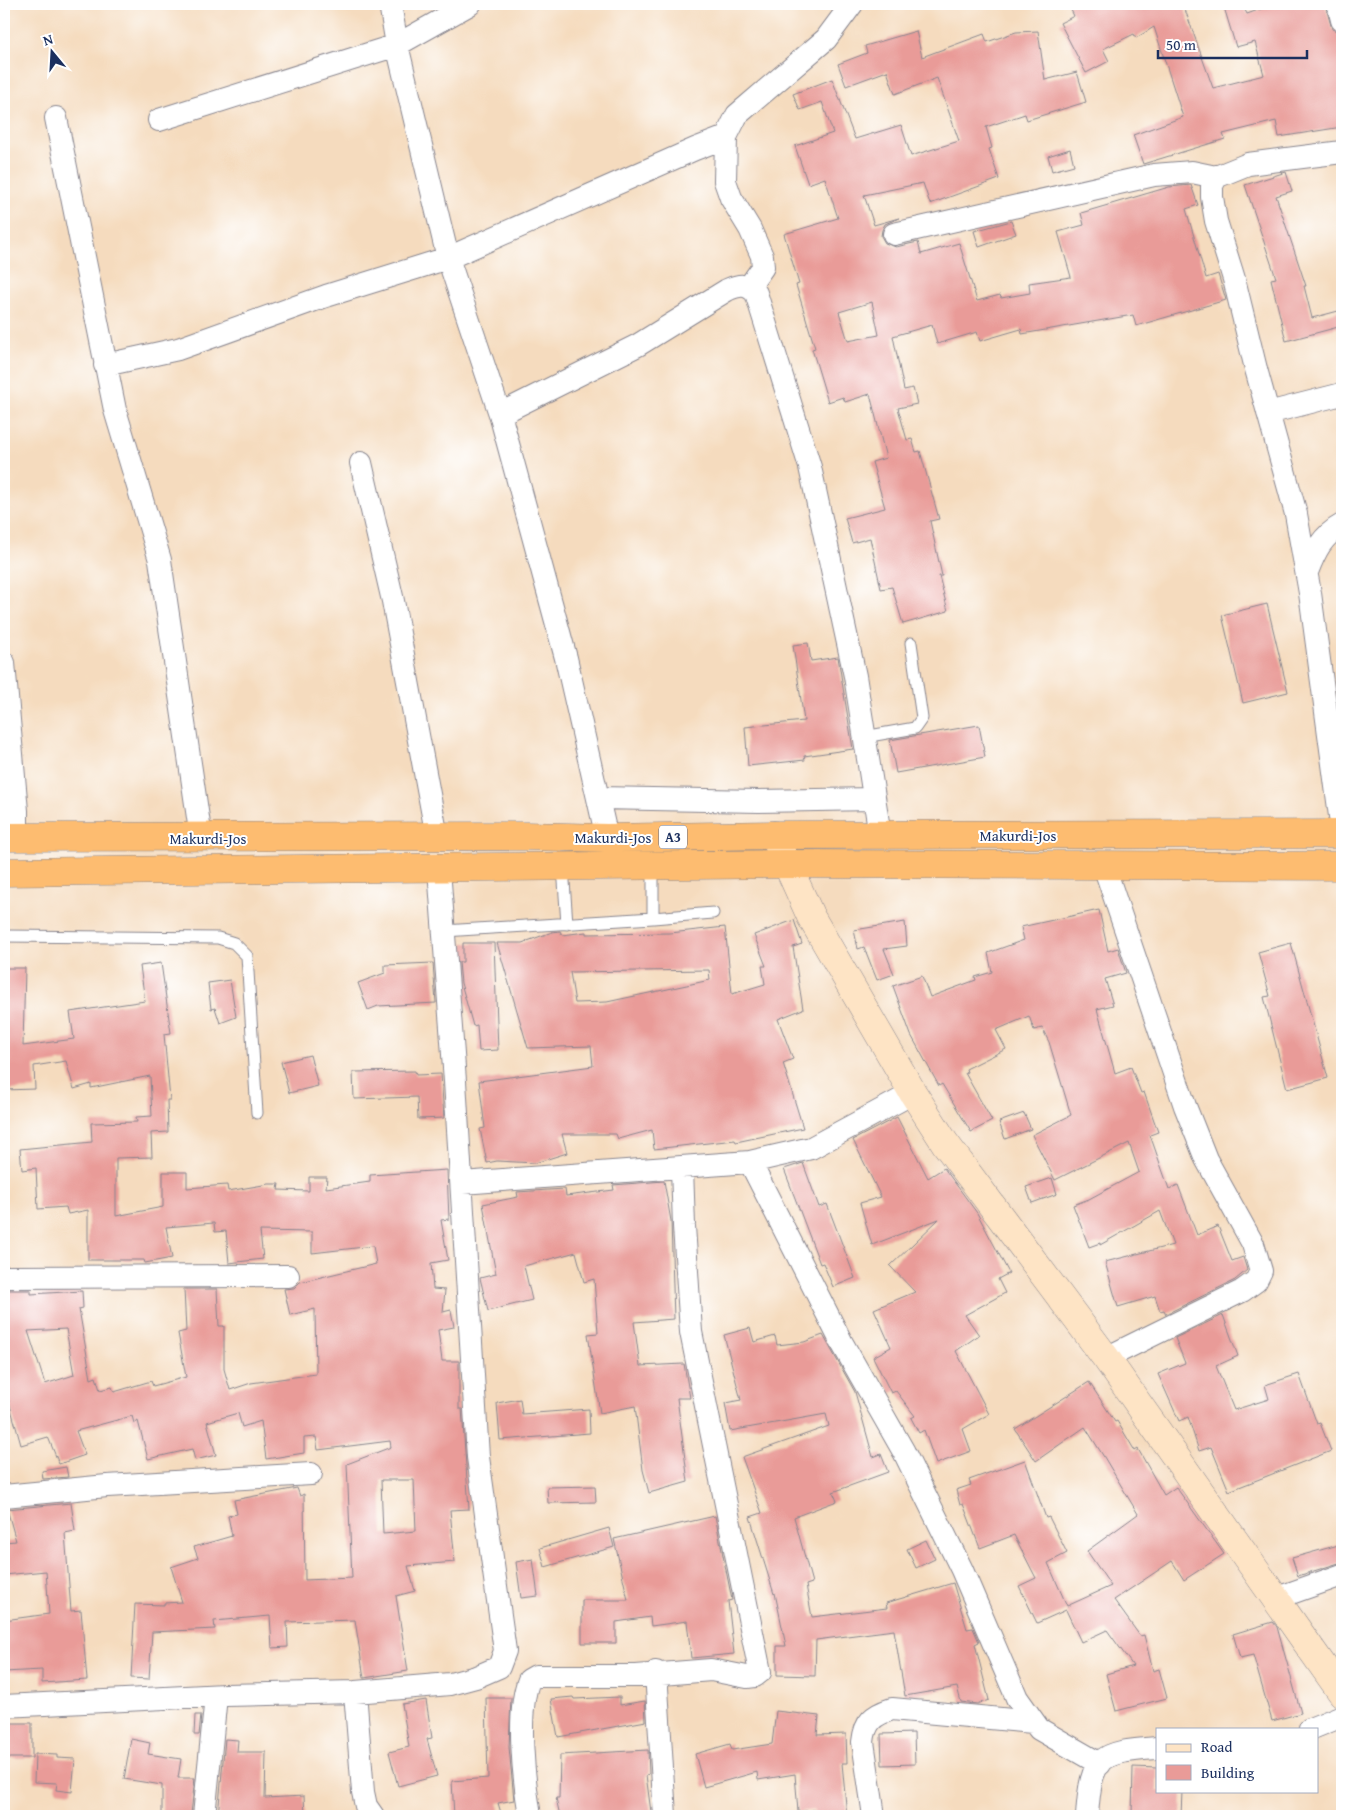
<svg xmlns="http://www.w3.org/2000/svg" width="1346" height="1820" viewBox="0 0 1346 1820" font-family="'Gentium Book Plus',serif">
  <style>
    .building { fill: #e99b98; fill-rule: evenodd }
    .lines { fill: none; stroke-linecap: round; stroke-linejoin: round }
    .service-casing { stroke: #88858e; stroke-width: 13 }
    .minor-casing { stroke: #88858e; stroke-width: 24 }
    .secondary-casing { stroke: #88858e; stroke-width: 29 }
    .trunk-casing { stroke: #88858e; stroke-width: 29 }
    .service { stroke: #fff; stroke-width: 11 }
    .minor { stroke: #fff; stroke-width: 22 }
    .secondary { stroke: #fee4c5; stroke-width: 28 }
    .trunk { stroke: #fdbc6f; stroke-width: 28 }
    .labels { text-anchor: middle; dominant-baseline: central; stroke-width: 4; stroke-linejoin: round; paint-order: stroke }
    .shield { fill: #fff; stroke: #5f6d8e; stroke-width: 1 }
    .shield-label { font-size: 14px; font-weight: bold; fill: #1b2f5e }
    .street-label { font-size: 15px; fill: #1b2f5e; stroke: #fff }
  </style>
  <rect width="100%" height="100%" fill="#fff"/>
  <filter id="ink" filterUnits="userSpaceOnUse"><feTurbulence type="fractalNoise" baseFrequency=".02" numOctaves="2"/><feDisplacementMap in="SourceGraphic" scale="10" xChannelSelector="R" yChannelSelector="G"/><feConvolveMatrix kernelMatrix="1 2 1 2 8 2 1 2 1" color-interpolation-filters="sRGB"/></filter>
  <filter id="wash" filterUnits="userSpaceOnUse"><feTurbulence type="fractalNoise" baseFrequency=".0096" numOctaves="4" result="noise"/><feDisplacementMap in="SourceGraphic" scale="20" xChannelSelector="R" yChannelSelector="G"/><feGaussianBlur stdDeviation="1.12" result="paint"/><feColorMatrix in="noise" values="0 0 0 0 0 0 0 0 0 0 0 0 0 0 0 0 0 1.4 0 .05"/><feComposite in="paint" operator="in"/></filter>
  <g filter="url(#wash)">
    <rect width="100%" height="100%" fill="#f5dbbe"/>
    <g id="blocks">
      <!-- building -->
      <path class="building" d="M1068,4H1183L1213,88L1264,75L1255,42L1236,47L1223,4H1242L1247,14L1275,4H1325L1332,29L1342,33V127L1279,137L1276,121L1223,134L1225,139L1143,164L1133,135L1183,117L1154,27L1136,38L1134,34L1103,49L1109,61L1086,73L1060,23L1074,16Z
        M916,31L922,57L984,34L987,42L1016,32L1038,31L1045,80L1077,72L1086,102L1027,120L1025,114L986,127L992,148L989,149L999,179L930,204L923,183L864,195L874,225L899,218L885,224L882,230L881,236L885,243L896,247L918,242L921,254L959,243L977,301L1000,295L1001,298L1030,293L1029,283L1071,277L1058,232L1084,225L1081,213L1169,187L1191,185L1198,205L1186,209L1206,278L1218,274L1226,300L1136,326L1133,315L1022,334L1021,329L980,341L977,332L937,344L932,325L893,336L904,390L913,388L917,404L898,408L907,440L912,439L916,452L920,451L939,519L930,521L942,576H939L948,611L903,624L892,587L881,589L870,538L852,543L845,518L885,508L872,462L886,458L870,394L845,402L843,397L828,402L812,349L815,348L796,285L799,284L784,234L838,218L825,178L808,184L795,146L833,133L822,102L800,110L793,94L832,79L855,139L901,125L911,156L959,141L937,78L895,94L887,71L846,86L838,64L867,53L865,46ZM872,302L879,335L848,341L839,312Z
        M1070,149L1074,165L1052,171L1048,156Z
        M1286,172L1292,191L1276,196L1306,286H1304L1312,318L1342,310V326L1286,341L1271,279L1276,278L1245,185Z
        M1011,221L1016,234L979,247L974,231Z
        M1267,604L1288,692L1243,703L1222,615Z
        M808,643L811,661L838,657L853,749L804,756L805,760L748,766L745,727L804,721L793,645Z
        M979,725L985,757L896,773L890,740Z
        M1099,910L1108,951L1118,948L1126,973L1105,979L1113,1005L1097,1009L1115,1073L1131,1067L1141,1093L1144,1092L1158,1132L1150,1135L1169,1189L1178,1185L1197,1235L1218,1226L1232,1261L1243,1257L1247,1270L1235,1280L1166,1314L1164,1310L1160,1311L1155,1296L1118,1307L1105,1262L1173,1245L1160,1211L1100,1245V1243L1089,1247L1073,1205L1089,1199L1139,1172L1129,1143L1055,1180L1032,1135L1071,1115L1049,1042L1042,1028L1034,1030L1029,1016L996,1030L1006,1049L966,1069L967,1072L965,1073L992,1121L971,1132L942,1084L939,1086L911,1035L893,986L922,976L930,997L976,980L975,977L992,972L988,953L1024,940L1021,927Z
        M794,920L802,944L793,947L803,1009L778,1019L793,1059L783,1063L803,1128L736,1142L735,1140L654,1149L652,1130L618,1139L616,1134H562L567,1153L535,1163L497,1161L487,1163L480,1129L485,1128L479,1081L593,1066L591,1046L528,1048L497,943H522L552,932L560,931L562,935L586,932V934L670,933L725,927L732,994L765,984L762,966H766L754,935ZM709,970L710,980L607,1002L575,1003L570,972Z
        M905,922L907,946L884,949L894,974L877,980L864,947L858,949L854,930Z
        M463,943H494L498,1050L479,1051L477,1025L473,1026L461,983L459,962H463Z
        M1291,943L1328,1078L1287,1089L1264,997L1270,996L1258,952Z
        M161,963L171,1033L164,1034L170,1100H167L168,1132L151,1133L152,1157L116,1158V1216L163,1207V1172H187V1188L227,1185L228,1191L269,1184H279L278,1190L309,1191V1177H327L326,1188L370,1182V1175L447,1170L449,1219L441,1220L448,1260L431,1263L433,1289L445,1290L443,1312L451,1310L454,1327L438,1330L442,1361H459V1409H462L469,1509L450,1510L455,1562L408,1566L415,1591L396,1596L408,1671L364,1678L355,1620L287,1622L288,1647L272,1648L270,1616L214,1621L215,1629L152,1632L149,1679L131,1678L135,1604L164,1605V1603L182,1602L171,1567L198,1558L194,1547L232,1536L228,1516L237,1514L234,1500L297,1488L300,1496L304,1494L305,1580L352,1578L347,1464L391,1447L390,1441L318,1450L316,1437L304,1438V1453L266,1459L261,1421L242,1427L238,1413L207,1422L216,1455L195,1460L192,1449L148,1459L138,1421L134,1423L132,1416L76,1431L85,1455L59,1464L48,1437L21,1445L4,1384V1306H8L5,1290H31V1294L82,1291L83,1308L79,1309L91,1379L96,1377L100,1390L112,1387L114,1392L151,1381L153,1386L186,1377L178,1333L186,1331L184,1289H217L219,1326H224V1369L230,1390L251,1383L316,1374L315,1309L290,1315L284,1289L294,1288L300,1282L376,1264L373,1246L312,1253V1232L260,1231L263,1259L229,1263L226,1231L215,1232L214,1223L166,1227L172,1258L145,1263L144,1260H88V1210L68,1214L66,1207L38,1209L36,1168L22,1170L20,1149L92,1142L91,1123L137,1122L136,1117L152,1116L150,1076L91,1088V1084L74,1089L66,1061L34,1066L35,1089L4,1090V968H25L23,1046L74,1039L70,1012L145,1001L140,966ZM66,1329L74,1375L45,1384L28,1331ZM381,1480H414L416,1531L383,1534Z
        M433,963L436,1003L378,1006L368,1010L358,983L385,973V965Z
        M230,980L236,1017L220,1023L215,1008L211,1009L208,983Z
        M310,1055L318,1086L289,1093L281,1062Z
        M415,1071L416,1075L441,1074L444,1118L418,1119L417,1097L354,1099L353,1072Z
        M1024,1113L1031,1129L1005,1139L999,1122Z
        M897,1117L928,1178L944,1168L977,1213L1009,1273L998,1279L1005,1293L965,1315L979,1335L956,1351L989,1414L963,1429L971,1451L936,1464L924,1430L919,1433L911,1418L915,1416L896,1391L891,1393L873,1357L891,1347L874,1309L915,1292L890,1266L939,1219L872,1245L860,1203L881,1197L853,1140Z
        M803,1163L819,1207L827,1204L855,1278L833,1287L823,1263L820,1264L784,1169Z
        M1052,1178L1057,1194L1032,1203L1026,1187Z
        M664,1181L671,1221L674,1319L634,1322L640,1366L684,1364L690,1398H677L688,1482L649,1493L643,1470L635,1406L600,1413L588,1334L598,1333L594,1279L584,1282L576,1252L524,1266L532,1300L488,1311L480,1278L496,1274L483,1204L518,1197L517,1192L565,1189L566,1196L614,1190L613,1185Z
        M1223,1315L1238,1356L1216,1366L1234,1410L1269,1399L1265,1385L1299,1374L1317,1424L1320,1423L1331,1451L1229,1491L1211,1447L1199,1451L1188,1417L1179,1421L1158,1374L1185,1363L1175,1338Z
        M750,1328L754,1342L775,1336L777,1345L804,1342L823,1335L855,1392L873,1457L881,1454L888,1472L833,1492L837,1501L794,1517L812,1583L806,1585L812,1617L887,1608L886,1603L953,1583L967,1629L973,1628L979,1642L975,1644L989,1700L977,1704L961,1702L957,1687L905,1696L894,1630L816,1640L815,1676L777,1675V1646H786L775,1593L774,1594L750,1517L762,1513L742,1457L829,1426L826,1414L730,1431L725,1403L741,1400L724,1335Z
        M1089,1382L1115,1422L1117,1421L1135,1451L1138,1449L1164,1495L1176,1487L1224,1554L1184,1580L1172,1561L1114,1600L1140,1636L1144,1635L1153,1671L1159,1669L1167,1698L1116,1711L1106,1674L1133,1666L1107,1630L1081,1642L1066,1610L1037,1623L1019,1586L1036,1578L1014,1535L980,1548L963,1504L960,1505L956,1490L971,1485L969,1480L1025,1460L1046,1518L1049,1517L1067,1553L1048,1563L1067,1606L1111,1586L1087,1551L1138,1514L1104,1457L1085,1427L1036,1461L1015,1429Z
        M520,1399L522,1414L589,1409L590,1433L500,1440L497,1403Z
        M66,1467L68,1477L43,1479L42,1471Z
        M595,1486L596,1502L548,1503L547,1487Z
        M71,1503L75,1531L65,1533L71,1611L81,1610L87,1680L42,1683V1670L4,1672V1620L49,1614L46,1571L4,1575V1542L16,1541L7,1509Z
        M715,1516L732,1600L728,1601L734,1654L691,1658L687,1621L651,1626L650,1617L616,1622V1643H582V1600H628L614,1539Z
        M609,1528L614,1547L545,1567L540,1548Z
        M926,1540L935,1559L916,1568L907,1549Z
        M1342,1544V1562L1298,1576L1292,1558Z
        M533,1559L538,1596L521,1598L516,1562Z
        M1273,1622L1277,1627L1301,1713L1272,1721L1253,1655L1240,1658L1233,1634Z
        M573,1697L574,1699L620,1697V1705L645,1701L646,1721L558,1737L551,1699Z
        M486,1698H511L509,1747L514,1800L498,1803L501,1813L487,1816H454L452,1781L488,1778Z
        M426,1700L432,1738L427,1739L437,1776L398,1786L389,1752L409,1747L402,1704Z
        M776,1711L819,1716L817,1735L846,1734L847,1763H842L847,1816H814V1810L798,1812L795,1774L758,1780L757,1772L704,1787L695,1754L730,1744L732,1750L772,1744Z
        M195,1715H201L199,1735H194Z
        M4,1723H32V1758H5Z
        M914,1733L915,1764L882,1765L881,1734Z
        M131,1739L150,1743L148,1754L181,1759L178,1778H195L191,1814H162V1785L124,1779Z
        M225,1739L238,1740L237,1752H266L265,1798L304,1796L305,1816H218Z
        M648,1750L649,1774L646,1775L651,1812L622,1816H560L556,1798H559L560,1755Z
        M35,1754L57,1755V1758L75,1759L72,1792L56,1790L57,1783L34,1782Z
        M1133,1767L1157,1768V1791H1182L1181,1816H1132Z"/>
    </g>
  </g>
  <g filter="url(#ink)">
    <use href="#blocks" fill-opacity="0" stroke="#88858e" stroke-width="1"/>
    <g class="lines">
      <defs>
        <path id="service" d="M864,737L915,728L922,718L911,643
          M563,867L567,924
          M653,918L713,913
          M444,931L653,918V866
          M4,936L218,938L234,943L247,956L257,1113"/>
        <path id="minor" d="M390,4L397,45L448,258L500,414L566,658L607,838
          M1338,4L1342,20
          M56,118L115,410L160,560L201,838
          M159,120L397,45L470,4
          M1216,177L1212,186V197L1216,221L1234,279L1256,369L1296,514L1310,593L1342,831
          M894,234L1154,175L1192,172L1216,177L1248,164L1342,152
          M749,287L763,267L762,256L750,229L731,198L725,181L726,137L737,115L826,39L852,4
          M105,365L178,349L326,296L448,258L695,149L726,137
          M1268,413L1342,394
          M500,414L638,345L727,290C739,285 746,283 756,293L810,467L855,676L880,835
          M361,463L393,601L437,837
          M1307,572C1315,551 1322,536 1342,525
          M4,663L17,811V837
          M599,798L759,801L874,799
          M1103,863L1185,1106L1206,1159L1253,1244L1261,1271L1256,1281L1242,1291L1106,1358
          M750,1162L842,1343L904,1452L962,1570L1017,1698L1039,1729L1100,1764
          M462,1183L750,1162L811,1148L913,1093
          M4,1277L288,1276
          M4,1496L107,1486L311,1474
          M1277,1598L1342,1575
          M656,1672L665,1816
          M355,1692L363,1792L366,1806L373,1816
          M4,1706L225,1695L355,1692L450,1684L476,1677L499,1667L505,1651L478,1457L455,1081L439,869
          M1310,1729L1342,1716
          M204,1816L216,1696
          M530,1816C524,1781 516,1712 529,1680L536,1676H636L711,1670L747,1677L755,1676L760,1672L691,1332L684,1226L682,1168
          M874,1816L863,1742C865,1722 873,1715 892,1709L1033,1722
          M1087,1816C1091,1756 1099,1752 1157,1748"/>
        <path id="secondary" d="M774,835L811,917L913,1093L945,1143L1106,1358L1342,1693"/>
        <path id="trunk" d="M4,837L527,836L607,838L774,835L1342,834
          M4,872L787,864L1342,866"/>
      </defs>
      <!-- service casing -->
      <use href="#service" class="service-casing"/>
      <!-- minor casing -->
      <use href="#minor" class="minor-casing"/>
      <!-- secondary casing -->
      <use href="#secondary" class="secondary-casing"/>
      <!-- trunk casing -->
      <use href="#trunk" class="trunk-casing"/>
      <!-- service -->
      <use href="#service" class="service"/>
      <!-- minor -->
      <use href="#minor" class="minor"/>
      <!-- secondary -->
      <use href="#secondary" class="secondary"/>
      <!-- trunk -->
      <use href="#trunk" class="trunk"/>
    </g>
  </g>
  <g class="labels">
    <!-- shield labels -->
    <rect class="shield" x="659" y="825.5" width="28" height="23" rx="4"/>
    <g class="shield-label">
      <text x="673" y="837">A3</text>
    </g>
    <!-- street labels -->
    <g class="street-label">
      <text x="1018" y="835">Makurdi-Jos</text>
      <text x="613" y="837">Makurdi-Jos</text>
      <text x="208" y="838">Makurdi-Jos</text>
    </g>
  </g>
  <!-- margin -->
  <rect width="1346" height="1820" fill="none" stroke="#fff" stroke-width="20"/>
  <!-- legend -->
  <rect x="1156" y="1728" width="162" height="65" fill="#ffffff" stroke="#a4acbf"/>
  <rect x="1166" y="1744" width="25" height="8" fill="#fee4c5" stroke="#a4acbf"/>
  <text x="1201" y="1752" font-size="15" fill="#1b2f5e">Road</text>
  <rect x="1166" y="1765" width="25" height="15" fill="#e99b98" stroke="#a4acbf"/>
  <text x="1201" y="1778" font-size="15" fill="#1b2f5e">Building</text>
  <!-- north arrow -->
  <g transform="translate(52 52) rotate(342)" stroke="#ffffff" stroke-width="4" paint-order="stroke">
  <path d="M0-4L9 19L0 12L-9 19Z" fill="#1b2f5e"/>
  <text y="-8" font-size="14" font-weight="bold" text-anchor="middle" fill="#1b2f5e">N</text>
  </g>
  <!-- scale -->
  <path d="M1158 50v8h149v-8" fill="none" stroke="#1b2f5e" stroke-width="2.5"/>
  <text x="1166" y="50" font-size="15" fill="#1b2f5e" stroke="#ffffff" stroke-width="4" paint-order="stroke">50 m</text>
</svg>
